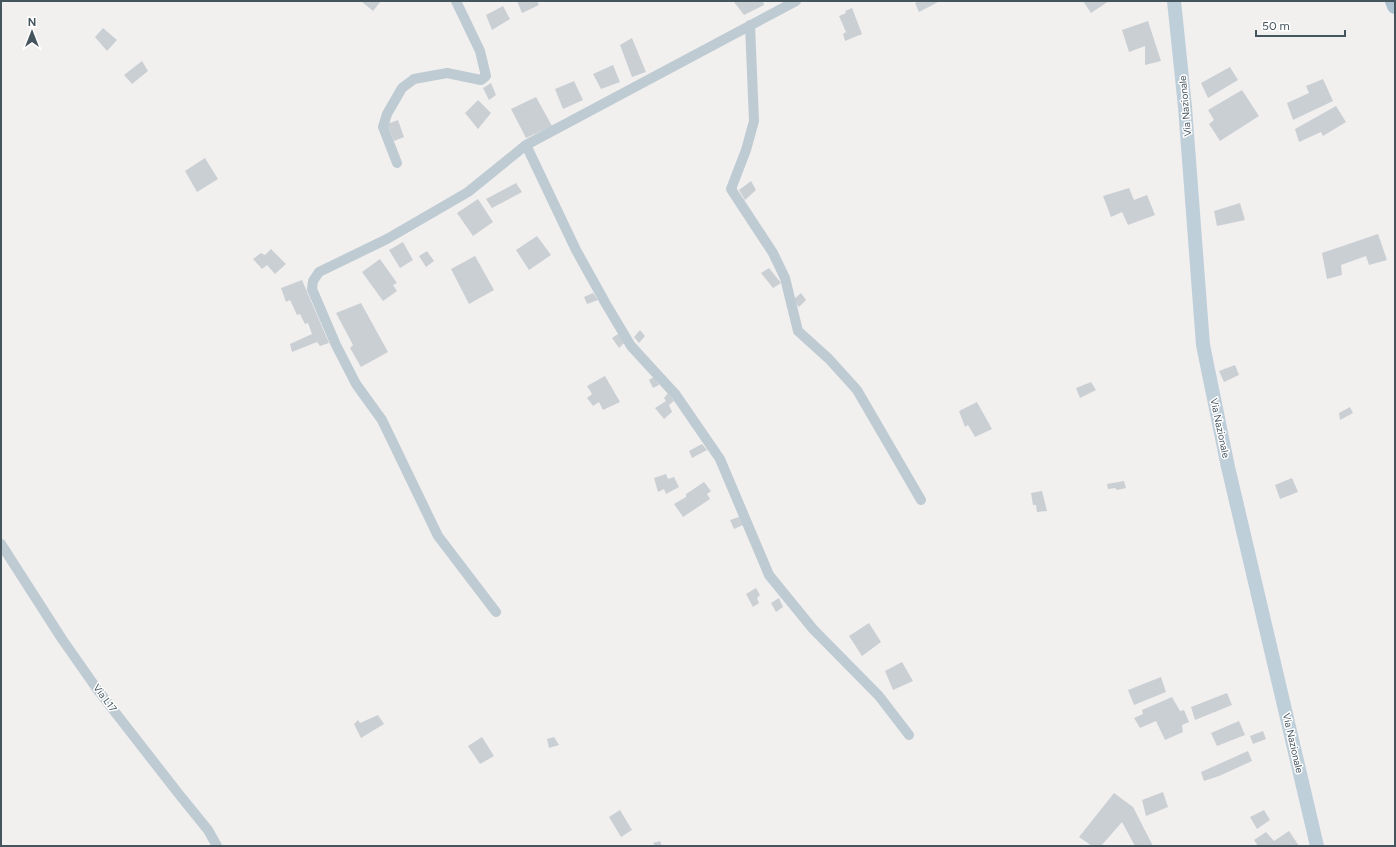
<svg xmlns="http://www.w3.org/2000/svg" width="1396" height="847" viewBox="0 0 1396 847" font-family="Figtree,sans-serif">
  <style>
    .building { fill: #cacfd4 }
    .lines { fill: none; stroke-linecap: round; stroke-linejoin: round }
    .street { stroke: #becbd2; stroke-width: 10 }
    .secondary { stroke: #bfcfda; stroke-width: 14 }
    .primary { stroke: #acc2d1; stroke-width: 16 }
    .labels { text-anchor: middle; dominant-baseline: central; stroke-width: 3; stroke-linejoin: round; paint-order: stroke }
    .street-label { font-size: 10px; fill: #45555e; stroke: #fff }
  </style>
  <rect width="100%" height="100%" fill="#f2efef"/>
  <!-- building -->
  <path class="building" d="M361,1H381L373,11Z
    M517,1H537L539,5L522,13Z
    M736,1H763L764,5L744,15L734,2Z
    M919,1H940L919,12L915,3Z
    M1083,1H1109L1091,13Z
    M503,6L510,19L492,30L486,15Z
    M852,8L862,34L845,41L843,34L846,32L839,16L846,13L845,11Z
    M1148,21L1161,61L1145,65V46L1129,52L1122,30Z
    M103,28L117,40L107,51L95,37Z
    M632,38L646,72L632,77L620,45Z
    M142,61L148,71L132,84L124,75Z
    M613,65L620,82L601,89L593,74Z
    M1230,67L1238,80L1208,98L1201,83Z
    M1323,79L1333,101L1293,120L1287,103L1309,93L1306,86Z
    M574,81L583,100L563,109L555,89Z
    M491,83L496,95L489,100L483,88Z
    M1242,90L1259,116L1220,141L1209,124L1214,120L1208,110Z
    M536,97L552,126L526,138L511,109Z
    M478,100L491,113L478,129L465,113Z
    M1336,106L1346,122L1323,136L1321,132L1299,142L1295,129Z
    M398,120L404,137L394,141L387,124Z
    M205,158L218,179L197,192L185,171Z
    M751,181L756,190L745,200L739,190Z
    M516,183L522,192L492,208L486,199Z
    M1129,188L1134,200L1147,195L1155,215L1128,225L1122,212L1111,217L1103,196Z
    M478,199L493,222L473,236L457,213Z
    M1240,203L1245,220L1217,226L1214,211Z
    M1378,234L1387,260L1369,265L1366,256L1341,265L1342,275L1327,279L1322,253Z
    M537,236L551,255L529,270L516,250Z
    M403,242L413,260L400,268L389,250Z
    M271,249L286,264L275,274L267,265L262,269L253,259L261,253L265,255Z
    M427,251L434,261L426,267L419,256Z
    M475,256L494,290L469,304L451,269Z
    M380,259L397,283L393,285L397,291L383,301L362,272Z
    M769,268L781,283L773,288L761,273Z
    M302,280L329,343L320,346L317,342L292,352L290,344L312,334L308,323L305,324L300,314L297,315L290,300L286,302L281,288Z
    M593,293L598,300L587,304L584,297Z
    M801,293L806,300L799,307L793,300Z
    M361,303L388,352L361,367L350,348L353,345L336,313Z
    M640,330L645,336L639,343L634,337Z
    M618,334L625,342L619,348L612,338Z
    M1235,365L1239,375L1224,382L1219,371Z
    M605,376L620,402L603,410L599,402L593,406L587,398L592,394L587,386Z
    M654,377L659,385L653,388L649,380Z
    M1091,382L1096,390L1080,398L1076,388Z
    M668,393L674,401L669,405L672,412L664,419L655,408L666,401L664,398Z
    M977,402L992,429L975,437L968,425L965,427L959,411Z
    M1350,407L1353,413L1340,420L1339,413Z
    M702,444L707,450L692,458L689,451Z
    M666,474L668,479L674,477L679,487L666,494L664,489L658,492L654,478Z
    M1292,478L1298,492L1280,499L1275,485Z
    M1124,481L1126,488L1117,490L1115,488L1108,489L1107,484Z
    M704,482L711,491L707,494L710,499L683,517L674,504L686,497V494Z
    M1042,491L1047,511L1037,512L1036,505H1033L1031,493Z
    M739,517L743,525L734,529L730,520Z
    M756,588L760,595L757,598L759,603L753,607L746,594Z
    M779,598L783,607L776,612L771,603Z
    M869,623L881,642L862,656L849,636Z
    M902,662L913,681L893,690L885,671Z
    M1161,677L1166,692L1134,705L1128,690Z
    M1227,693L1232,705L1195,720L1191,707Z
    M1172,697L1180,711L1184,710L1189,722L1182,725L1183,732L1165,740L1156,721L1140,728L1134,718L1143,714L1142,710Z
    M378,715L384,724L361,738L354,724L358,720L360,723Z
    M1239,721L1245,735L1217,746L1211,733Z
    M1263,731L1266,739L1253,744L1250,736Z
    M482,737L494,756L480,764L468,746Z
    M554,737L559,745L549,748L547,739Z
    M1248,751L1252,761L1219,776L1204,781L1201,772Z
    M1163,792L1168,807L1146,816L1142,800Z
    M1114,793L1133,807L1153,846H1135L1122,822L1101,846H1092L1079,837Z
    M620,810L632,830L621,837L609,817Z
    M1264,810L1270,820L1257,829L1250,817Z
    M1289,831L1299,846H1258L1254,840L1266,832L1274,841Z
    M660,841L662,846H655L653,843Z"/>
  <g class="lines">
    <!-- street -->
    <path class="street" d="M750,25L754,121L746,150L731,189L773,253L785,278L798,331L829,359L857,390L921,500
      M526,145L576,250L606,304L631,346L676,395L720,459L769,575L813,629L879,696L909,735
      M397,163L383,127L387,114L402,88L414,79L447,73L481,80L486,76L480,51L456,1
      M1,544L62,639L97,689L178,793L208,830L217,846
      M496,612L438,536L382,420L356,384L336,345L312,289L313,281L319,272L387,239L468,192L526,145L796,1"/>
    <!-- secondary -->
    <path class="secondary" d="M1174,1L1185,107L1203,345L1228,467L1317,846"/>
    <!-- primary -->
    <path class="primary" d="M1393,1L1395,6"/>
  </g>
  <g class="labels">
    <!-- street labels -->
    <g class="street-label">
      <text transform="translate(1185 106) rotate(-95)">Via Nazionale</text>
      <text transform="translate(1220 428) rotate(78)">Via Nazionale</text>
      <text transform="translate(105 698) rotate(53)">Via L17</text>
      <text transform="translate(1293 743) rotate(77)">Via Nazionale</text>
    </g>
  </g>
  <!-- border -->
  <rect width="1396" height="847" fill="none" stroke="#45555e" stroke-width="4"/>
  <!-- north arrow -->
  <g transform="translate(32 32)" stroke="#ffffff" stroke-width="3" paint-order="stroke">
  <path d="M0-3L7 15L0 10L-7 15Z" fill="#45555e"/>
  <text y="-6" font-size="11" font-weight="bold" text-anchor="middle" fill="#45555e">N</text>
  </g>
  <!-- scale -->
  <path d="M1256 30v6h89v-6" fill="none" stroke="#45555e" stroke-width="2"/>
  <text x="1262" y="30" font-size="12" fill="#45555e" stroke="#ffffff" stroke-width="3" paint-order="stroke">50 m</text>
</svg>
